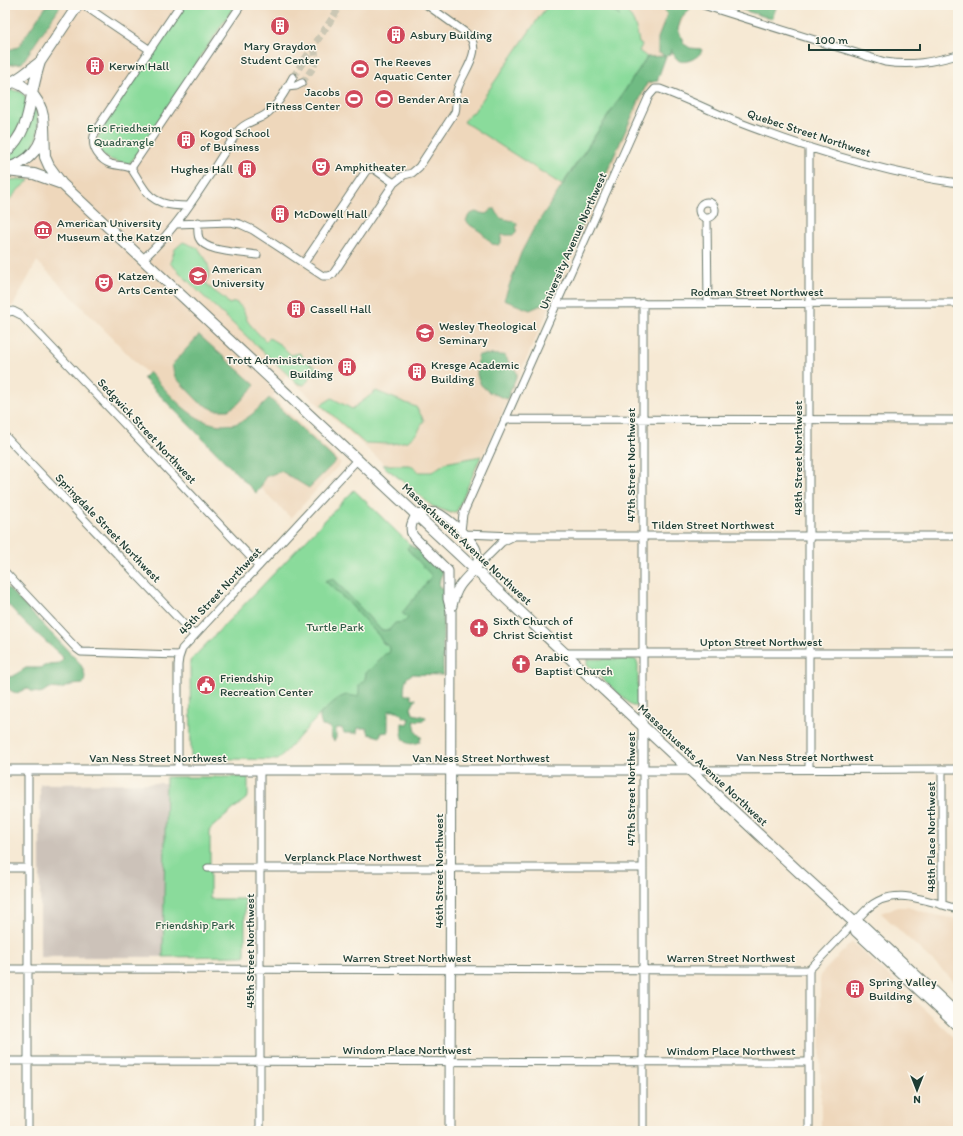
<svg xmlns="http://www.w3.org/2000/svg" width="963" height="1136" viewBox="0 0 963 1136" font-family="Itim,sans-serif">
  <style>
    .built { fill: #eed7bb }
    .industrial { fill: #ccc2b9 }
    .green { fill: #8adb9b; stroke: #548c68 }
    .forest { fill: #6fbb83; stroke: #477c5c }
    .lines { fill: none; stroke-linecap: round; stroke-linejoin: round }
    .street-tunnel { stroke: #cbc7b4; stroke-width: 7; stroke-dasharray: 7 3.5; stroke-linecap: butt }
    .street-casing { stroke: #6a796c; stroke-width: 9 }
    .secondary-casing { stroke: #6a796c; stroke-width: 11 }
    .primary-casing { stroke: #6a796c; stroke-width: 12 }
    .street { stroke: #fff; stroke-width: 7 }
    .secondary { stroke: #fff; stroke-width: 9 }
    .primary { stroke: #fff; stroke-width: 10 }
    .labels { text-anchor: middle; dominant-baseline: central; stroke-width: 3; stroke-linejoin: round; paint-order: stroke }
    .poi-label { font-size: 12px; fill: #1f3d34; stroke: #fbf7ec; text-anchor: start }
    .park-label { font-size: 12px; fill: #345d49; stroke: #fbf7ec }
    .street-label { font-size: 12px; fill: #1f3d34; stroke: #fbf7ec }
  </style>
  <rect width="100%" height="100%" fill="#fbf7ec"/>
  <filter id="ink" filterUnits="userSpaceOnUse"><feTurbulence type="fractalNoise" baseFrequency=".025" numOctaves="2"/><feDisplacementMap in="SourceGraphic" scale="8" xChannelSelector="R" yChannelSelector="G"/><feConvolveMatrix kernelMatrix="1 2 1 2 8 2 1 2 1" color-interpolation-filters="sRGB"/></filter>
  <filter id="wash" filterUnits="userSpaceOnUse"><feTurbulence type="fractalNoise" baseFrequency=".012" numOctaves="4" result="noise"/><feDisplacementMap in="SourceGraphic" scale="16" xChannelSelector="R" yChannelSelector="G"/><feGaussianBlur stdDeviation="0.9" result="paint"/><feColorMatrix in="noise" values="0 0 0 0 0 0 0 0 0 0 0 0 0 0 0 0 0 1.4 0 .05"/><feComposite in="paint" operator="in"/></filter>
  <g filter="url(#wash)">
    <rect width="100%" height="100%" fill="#f6e9d4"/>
    <!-- built -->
    <path class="built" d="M5,5H690L652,86L648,89L457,513L452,515L431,507L286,375L273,397L341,463L291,518L205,433L37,261L13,306L5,307V168L44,118L22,85L29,73L23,66L18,65L5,66Z
      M896,907H907L934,915L958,919V985L881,913Z
      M852,942L958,1041V1131H821L820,979L822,973Z"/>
    <!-- industrial -->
    <path class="industrial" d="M166,783L163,957H40V784Z"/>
    <!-- green -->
    <path class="green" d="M185,5H235L132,161L128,164C111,161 89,155 100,132Z
      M549,5H604L620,16L607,5H620C633,15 637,28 639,43L642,45L639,51L647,57L562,185L464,122L471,112L473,113L542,13Z
      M12,90L21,92L25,96C29,116 16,132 5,147V94Z
      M34,107C41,123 40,143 25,154C20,159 11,161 5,164V158L13,151Z
      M19,179L30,180L19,189L5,205V181Z
      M183,242L198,248L207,261L210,273L206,283C212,292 223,295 229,304L235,302C243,306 244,312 247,320C248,323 263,339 266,341L269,338L271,339L281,345L291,355L300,353L307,362L317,367V371H312L308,381L304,385L297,383L285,372L200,293L170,263L175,249Z
      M376,391L416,407L424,420L418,432L408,441L392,444L364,443L321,405L332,398L352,409Z
      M481,456L457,511L451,513L432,506L403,481L382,465H410L419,472H432L445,463Z
      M354,490L439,573L402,672V711H323L278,760L191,758L190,661Z
      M588,659H633L636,660L638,664V703L637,706H632L587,664V662Z
      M166,777H248V797L210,829V899H245V956L163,957Z"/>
    <!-- forest -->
    <path class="forest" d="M47,5H61L22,63L5,65V51L18,47Z
      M663,5H693L681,19L678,29L684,44L690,48L701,49L702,50C700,57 685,65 678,60C675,58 673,52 671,49L670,54L666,56L657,81L647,83L548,302L530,310L504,300L521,253L533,230L647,57L665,56L658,52V38L667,15Z
      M738,5H777L772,19L740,9Z
      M492,209H495L500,218L513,221L517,224L516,232L513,235H501V243L499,245L492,244L481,232L470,225L466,221L469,215L475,212L486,214Z
      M199,335L255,385L238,404L228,410H215L199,402L175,377L172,365Z
      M479,355C484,355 503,354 505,356C507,358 508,362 510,364C513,368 517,370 517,375L507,399L489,392L481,385L477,375L478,356Z
      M149,372C170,394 193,426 225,425C228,424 232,425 235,424C248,420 259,408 269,398L336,461L309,488L281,471L265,477L261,487L256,493L143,378Z
      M410,545L423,553L443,572L440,579L439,587L443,588V675L412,674C403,679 405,685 404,694L406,695H411L412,698L416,699L411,708L413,714L426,717L424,720L414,721L416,732L422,738H420V742C404,748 401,738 402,724V723L408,724L410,719L403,717C400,712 397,708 390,710L388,713V732L381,733L380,737L369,734L367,728H358L357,733H344L342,728H336V738L334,741L332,738L330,727L322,726L320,719V714C327,709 338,695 348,695C352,695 353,697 358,696L359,692V685L365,679L366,673L385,654L389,653L390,650L389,646L383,643L379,636L349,603L325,581L333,578L381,630H389L395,623L404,622L408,618L402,613L432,576L409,551L407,548Z
      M5,585L71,654C79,661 89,673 83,684L71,685L61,689L49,688L41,693L33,692L27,688L17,693C8,691 5,686 5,678L13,676L26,668H40L49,664L59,663L63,659L62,656L24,622L5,601Z"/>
  </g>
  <g filter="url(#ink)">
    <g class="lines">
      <!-- street-tunnel -->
      <path class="street-tunnel" d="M293,77L341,5
        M302,83C312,68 320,65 313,46"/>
      <defs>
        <path id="street" d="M180,5L98,127C97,130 95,133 94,136C91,148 100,160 111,164C118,166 124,165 131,168C135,174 139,181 143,187C153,204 170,206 188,206
          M703,5L885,62C912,66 932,62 958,55
          M88,8L150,50
          M287,87L296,86L302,83
          M131,168L241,5
          M699 210a8 8 0 1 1 16 0a8 8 0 1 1-16 0Z
          M707,218L708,303
          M198,222C198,227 197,233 199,238C205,253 242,252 257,255
          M176,224L230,222L240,224L253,230L323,276H329L333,274L394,183L404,175L412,173L419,167L455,112C457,106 455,103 456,97C456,94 457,91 458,88C464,70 485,49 466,33L427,5
          M143,259C182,224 209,175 238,131C245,122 256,121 265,115C277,107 286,90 293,77
          M304,263L366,171L369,169H374L394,183
          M643,303V727
          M557,304L958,303
          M5,313L13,311L21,315L259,566
          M506,419L958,420
          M5,436L194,635
          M416,515C423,512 430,511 437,512C446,515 475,541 477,550C479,557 476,563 475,569
          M461,531L463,514L649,96L655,89H660C684,98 707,109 730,119C802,147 882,173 958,183
          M464,534L516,536H958
          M475,569L502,542L514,536
          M5,572L77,649L81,652L179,655
          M565,653H958
          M809,769V147
          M942,769V905
          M28,770V1131
          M178,770V665L179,658L182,649L357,460
          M643,770V1131
          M689,770L958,769
          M5,868H27
          M208,868H643
          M5,969L809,970
          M5,1061L809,1062
          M260,1131V770
          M809,1131V970L867,909C893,884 928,902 958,909"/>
        <path id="secondary" d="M416,515C412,523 409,528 413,536L448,571V599L451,611L450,1131
          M452,606C456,587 462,582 475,569
          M643,727V770
          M5,770H689"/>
        <path id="primary" d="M5,79C57,90 56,159 5,168
          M5,87L23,75L40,62L78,5
          M44,126L45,157L49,166L62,184L799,872L854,922L861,924L958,1015
          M5,153C26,134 28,116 33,89C35,80 37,71 40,62
          M6,171L34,174L62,184
          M854,922L856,931L958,1026"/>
      </defs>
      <!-- street casing -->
      <use href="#street" class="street-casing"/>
      <!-- secondary casing -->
      <use href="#secondary" class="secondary-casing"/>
      <!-- primary casing -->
      <use href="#primary" class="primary-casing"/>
      <!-- street -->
      <use href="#street" class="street"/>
      <!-- secondary -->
      <use href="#secondary" class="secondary"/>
      <!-- primary -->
      <use href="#primary" class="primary"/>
    </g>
  </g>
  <!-- icons -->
  <defs>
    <symbol id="building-disc" viewBox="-11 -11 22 22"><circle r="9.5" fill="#d1495b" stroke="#fbf7ec"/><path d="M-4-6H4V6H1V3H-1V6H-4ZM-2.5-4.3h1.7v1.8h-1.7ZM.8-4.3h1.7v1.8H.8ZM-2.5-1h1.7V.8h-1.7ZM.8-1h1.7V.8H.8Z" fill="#fff"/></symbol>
    <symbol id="stadium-disc" viewBox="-11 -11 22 22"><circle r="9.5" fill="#d1495b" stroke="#fbf7ec"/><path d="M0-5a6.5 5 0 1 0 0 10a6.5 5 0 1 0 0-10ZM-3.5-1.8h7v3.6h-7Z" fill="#fff"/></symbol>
    <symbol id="theatre-disc" viewBox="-11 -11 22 22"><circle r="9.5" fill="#d1495b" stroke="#fbf7ec"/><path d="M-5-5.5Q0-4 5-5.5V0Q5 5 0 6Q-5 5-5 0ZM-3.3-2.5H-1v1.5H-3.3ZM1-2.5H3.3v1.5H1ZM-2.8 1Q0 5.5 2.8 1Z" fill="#fff"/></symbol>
    <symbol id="museum-disc" viewBox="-11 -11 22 22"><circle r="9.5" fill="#d1495b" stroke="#fbf7ec"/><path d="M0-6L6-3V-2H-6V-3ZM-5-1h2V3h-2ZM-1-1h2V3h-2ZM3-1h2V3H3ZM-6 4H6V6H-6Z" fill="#fff"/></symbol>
    <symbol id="university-disc" viewBox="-11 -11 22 22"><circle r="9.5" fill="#d1495b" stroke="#fbf7ec"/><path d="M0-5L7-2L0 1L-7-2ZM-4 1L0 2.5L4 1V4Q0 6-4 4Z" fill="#fff"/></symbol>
    <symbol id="church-disc" viewBox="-11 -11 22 22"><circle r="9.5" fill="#d1495b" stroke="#fbf7ec"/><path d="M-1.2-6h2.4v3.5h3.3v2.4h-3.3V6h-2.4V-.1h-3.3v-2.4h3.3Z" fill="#fff"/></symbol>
    <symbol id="civic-disc" viewBox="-11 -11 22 22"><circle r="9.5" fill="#d1495b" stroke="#fbf7ec"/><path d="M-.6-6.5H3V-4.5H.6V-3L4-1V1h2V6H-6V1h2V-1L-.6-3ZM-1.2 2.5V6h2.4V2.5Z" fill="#fff"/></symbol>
  </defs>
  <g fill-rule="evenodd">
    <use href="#building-disc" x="269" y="15" width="22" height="22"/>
    <use href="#building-disc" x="385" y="24" width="22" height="22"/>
    <use href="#building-disc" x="84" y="55" width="22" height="22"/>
    <use href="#stadium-disc" x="349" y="58" width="22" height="22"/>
    <use href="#stadium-disc" x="343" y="88" width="22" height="22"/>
    <use href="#stadium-disc" x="373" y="88" width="22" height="22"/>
    <use href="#building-disc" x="175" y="129" width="22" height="22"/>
    <use href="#theatre-disc" x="310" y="156" width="22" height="22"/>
    <use href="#building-disc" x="236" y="158" width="22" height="22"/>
    <use href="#building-disc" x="269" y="203" width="22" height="22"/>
    <use href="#museum-disc" x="32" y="219" width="22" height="22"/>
    <use href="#university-disc" x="187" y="265" width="22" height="22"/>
    <use href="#theatre-disc" x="93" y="272" width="22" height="22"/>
    <use href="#building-disc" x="285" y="298" width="22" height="22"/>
    <use href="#university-disc" x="414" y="322" width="22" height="22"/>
    <use href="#building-disc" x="336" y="356" width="22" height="22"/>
    <use href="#building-disc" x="406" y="361" width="22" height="22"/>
    <use href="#church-disc" x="468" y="617" width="22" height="22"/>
    <use href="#church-disc" x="510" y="653" width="22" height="22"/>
    <use href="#civic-disc" x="195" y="674" width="22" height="22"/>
    <use href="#building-disc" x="844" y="978" width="22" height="22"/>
  </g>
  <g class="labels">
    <!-- poi labels -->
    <g class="poi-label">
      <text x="410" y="35">Asbury Building</text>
      <text x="280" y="46" text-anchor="middle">Mary Graydon<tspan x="280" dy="14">Student Center</tspan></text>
      <text x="374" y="62">The Reeves<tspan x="374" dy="14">Aquatic Center</tspan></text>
      <text x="109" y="66">Kerwin Hall</text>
      <text x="340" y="92" text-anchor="end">Jacobs<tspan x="340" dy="14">Fitness Center</tspan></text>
      <text x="398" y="99">Bender Arena</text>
      <text x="200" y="133">Kogod School<tspan x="200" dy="14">of Business</tspan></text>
      <text x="335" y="167">Amphitheater</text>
      <text x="233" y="169" text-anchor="end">Hughes Hall</text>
      <text x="294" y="214">McDowell Hall</text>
      <text x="57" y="223">American University<tspan x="57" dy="14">Museum at the Katzen</tspan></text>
      <text x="212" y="269">American<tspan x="212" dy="14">University</tspan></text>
      <text x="118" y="276">Katzen<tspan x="118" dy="14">Arts Center</tspan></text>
      <text x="310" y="309">Cassell Hall</text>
      <text x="439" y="326">Wesley Theological<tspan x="439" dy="14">Seminary</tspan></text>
      <text x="333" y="360" text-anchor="end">Trott Administration<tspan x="333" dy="14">Building</tspan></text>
      <text x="431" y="365">Kresge Academic<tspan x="431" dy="14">Building</tspan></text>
      <text x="493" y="621">Sixth Church of<tspan x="493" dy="14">Christ Scientist</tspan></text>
      <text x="535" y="657">Arabic<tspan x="535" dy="14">Baptist Church</tspan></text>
      <text x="220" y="678">Friendship<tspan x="220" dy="14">Recreation Center</tspan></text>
      <text x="869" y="982">Spring Valley<tspan x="869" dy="14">Building</tspan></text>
    </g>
    <!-- park labels -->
    <g class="park-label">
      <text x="124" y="128">Eric Friedheim<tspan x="124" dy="14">Quadrangle</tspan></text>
      <text x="335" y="627">Turtle Park</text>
      <text x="195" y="925">Friendship Park</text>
    </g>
    <!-- street labels -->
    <g class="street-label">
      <text transform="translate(809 133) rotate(18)">Quebec Street Northwest</text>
      <text transform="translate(573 241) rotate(-66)">University Avenue Northwest</text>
      <text x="757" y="292">Rodman Street Northwest</text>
      <text transform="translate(147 431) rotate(47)">Sedgwick Street Northwest</text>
      <text transform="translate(798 458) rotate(-90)">48th Street Northwest</text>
      <text transform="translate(631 465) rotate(-90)">47th Street Northwest</text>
      <text x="713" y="525">Tilden Street Northwest</text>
      <text transform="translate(108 528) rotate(46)">Springdale Street Northwest</text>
      <text transform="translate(467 544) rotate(43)">Massachusetts Avenue Northwest</text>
      <text transform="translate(220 591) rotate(-47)">45th Street Northwest</text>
      <text x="761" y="642">Upton Street Northwest</text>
      <text x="805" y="757">Van Ness Street Northwest</text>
      <text x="158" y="758">Van Ness Street Northwest</text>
      <text x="481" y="758">Van Ness Street Northwest</text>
      <text transform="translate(703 765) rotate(43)">Massachusetts Avenue Northwest</text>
      <text transform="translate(631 789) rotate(-90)">47th Street Northwest</text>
      <text transform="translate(931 837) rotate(-90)">48th Place Northwest</text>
      <text x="353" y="857">Verplanck Place Northwest</text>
      <text transform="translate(439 871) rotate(-90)">46th Street Northwest</text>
      <text transform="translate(250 951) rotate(-90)">45th Street Northwest</text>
      <text x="407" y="958">Warren Street Northwest</text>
      <text x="731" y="958">Warren Street Northwest</text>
      <text x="407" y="1050">Windom Place Northwest</text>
      <text x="731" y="1051">Windom Place Northwest</text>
    </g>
  </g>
  <!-- margin -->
  <rect width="963" height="1136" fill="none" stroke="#fbf7ec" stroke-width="20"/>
  <!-- north arrow -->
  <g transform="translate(917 1090) rotate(180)" stroke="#fbf7ec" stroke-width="3" paint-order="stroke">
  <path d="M0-3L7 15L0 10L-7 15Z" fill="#1f3d34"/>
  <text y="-6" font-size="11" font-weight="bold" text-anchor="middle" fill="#1f3d34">N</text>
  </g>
  <!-- scale -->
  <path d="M809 44v6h111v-6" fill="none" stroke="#1f3d34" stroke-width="2"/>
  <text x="815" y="44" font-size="12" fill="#1f3d34" stroke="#fbf7ec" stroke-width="3" paint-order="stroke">100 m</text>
</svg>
